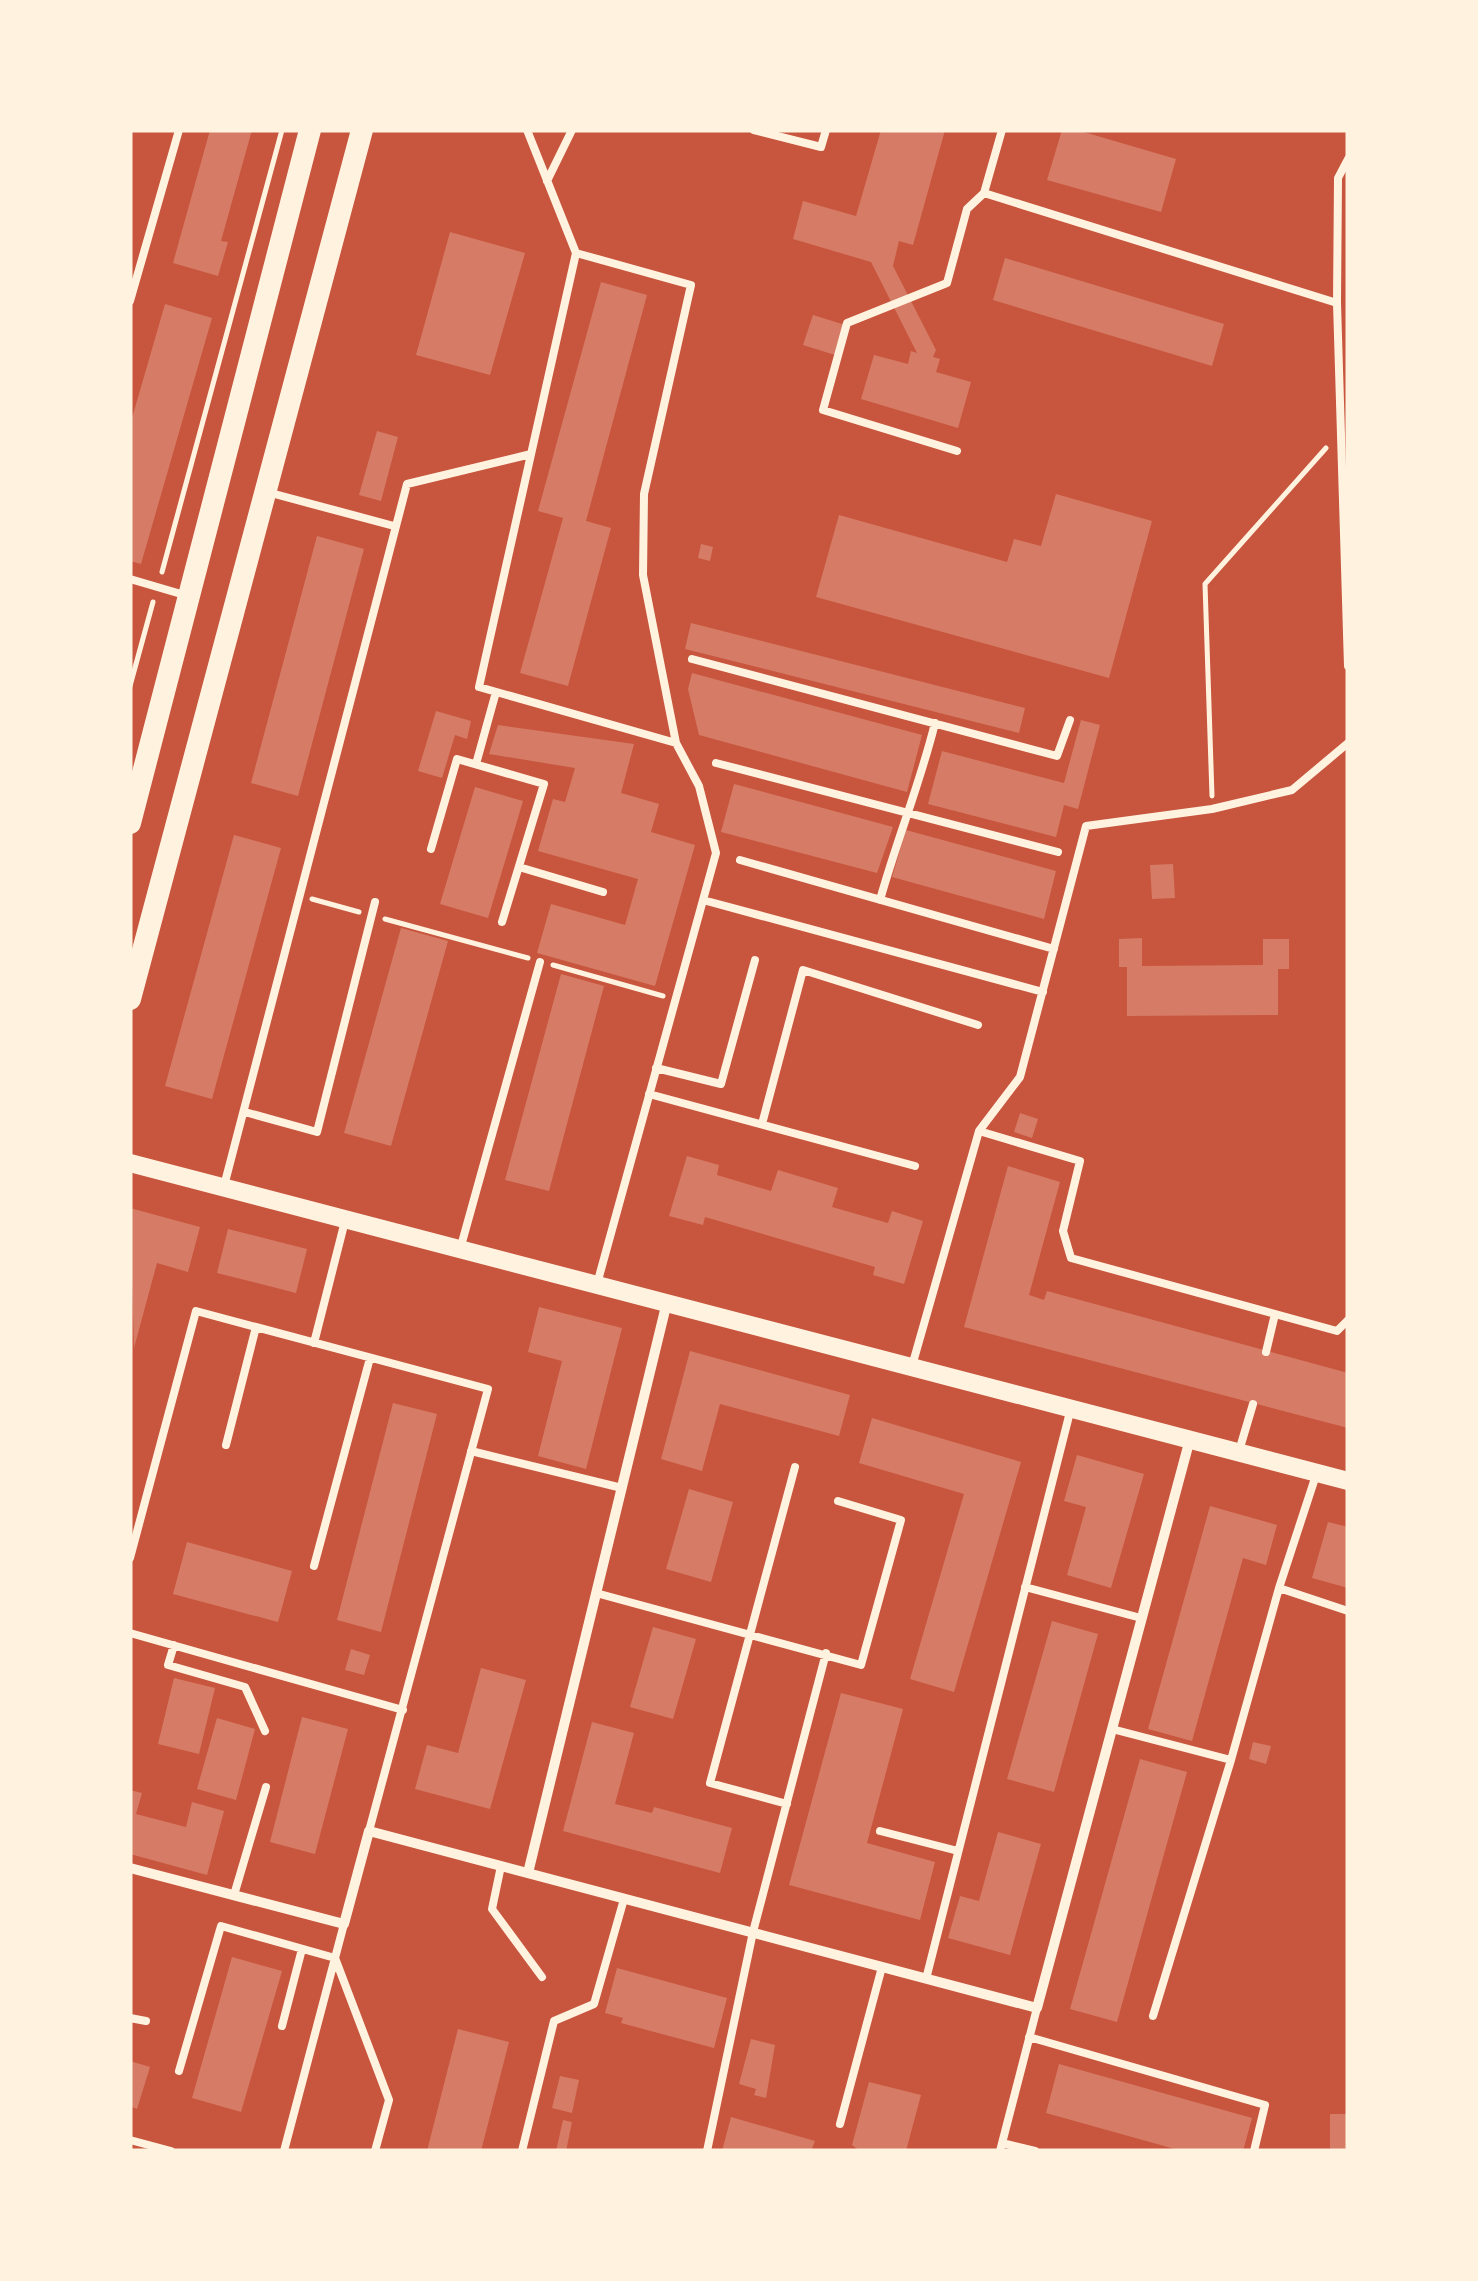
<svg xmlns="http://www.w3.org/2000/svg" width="1478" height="2281" viewBox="0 0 1478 2281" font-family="'Golos Text',sans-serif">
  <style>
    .building { fill: #d67c66 }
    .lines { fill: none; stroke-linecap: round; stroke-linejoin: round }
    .path { stroke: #fff3e0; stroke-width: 5 }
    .service { stroke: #fff3e0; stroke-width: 8 }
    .minor { stroke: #fff3e0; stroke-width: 10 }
    .tertiary { stroke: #fff3e0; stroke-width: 18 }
    .primary { stroke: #fff3e0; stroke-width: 22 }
  </style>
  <rect width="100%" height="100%" fill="#c8553d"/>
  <!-- building -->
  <path class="building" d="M210,130H252L221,241L228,242L218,276L173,263Z
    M881,130H945L913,245L899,241L893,266L936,350L933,357L940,359L936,372L971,382L958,428L861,399L874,355L908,364L911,351L917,353L871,262L793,239L803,201L856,216Z
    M1062,130H1077L1176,159L1161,212L1047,180Z
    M450,232L525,253L490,375L416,355Z
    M1005,258L1224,324L1212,366L993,300Z
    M601,282L647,295L586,521L611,528L568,686L520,673L563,518L538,511Z
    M165,304L212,318L141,564L130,561V425Z
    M813,315L845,325L835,355L803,345Z
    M377,431L398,437L381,501L359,495Z
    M1056,494L1152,521L1109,678L816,597L839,515L1007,562L1014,539L1041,546Z
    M317,536L364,549L298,796L251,783Z
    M701,544L713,547L710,561L698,558Z
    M691,623L1025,708L1019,733L685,649Z
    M692,673L922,735L907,792L699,735L688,689Z
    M436,711L471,721L467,739L455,735L442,778L418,771Z
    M1081,720L1100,725L1078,809L1064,805L1056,837L928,804L942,751L1064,783Z
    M498,725L634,744L621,793L659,804L651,832L695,845L655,986L537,953L551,904L625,925L638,879L538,851L553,799L565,802L575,768L489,754Z
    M734,784L893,827L877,873L721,832Z
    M475,787L523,801L488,918L440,904Z
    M906,830L1056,871L1044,919L892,877Z
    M234,835L281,848L212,1099L165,1086Z
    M1173,864L1175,898L1152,899L1150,865Z
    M401,928L448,941L391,1146L344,1133Z
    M1142,938V966L1263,965V939H1289V969H1278V1015L1127,1016V967H1119V939Z
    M561,974L604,986L549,1191L505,1180Z
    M1020,1113L1038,1119L1032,1138L1014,1132Z
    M687,1156L719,1165L717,1175L771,1191L778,1170L838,1188L832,1207L888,1223L892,1211L923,1221L904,1284L873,1275L875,1267L705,1217L703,1225L669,1216Z
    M1008,1166L1060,1182L1029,1295L1044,1300L1047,1291L1348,1373V1428L964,1327Z
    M130,1208L200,1227L188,1272L157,1263L134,1348Z
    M228,1229L307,1249L296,1293L217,1273Z
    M539,1307L622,1328L586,1469L538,1456L562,1361L528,1352Z
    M690,1351L850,1395L839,1436L720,1404L702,1471L661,1459Z
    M393,1403L437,1414L381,1632L337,1620Z
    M872,1418L1021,1462L954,1692L910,1679L964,1494L859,1463Z
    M1077,1455L1144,1474L1111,1588L1067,1575L1086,1507L1064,1501Z
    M689,1489L733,1502L711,1582L666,1569Z
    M1210,1506L1277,1525L1266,1565L1243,1558L1192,1741L1148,1729Z
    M1328,1522L1348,1527V1588L1312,1578Z
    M187,1542L292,1571L278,1622L173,1594Z
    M1052,1621L1098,1634L1054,1792L1007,1779Z
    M653,1627L696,1639L673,1719L630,1707Z
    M351,1649L370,1655L364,1675L345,1670Z
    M481,1668L526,1680L490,1809L415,1789L427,1745L458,1753Z
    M174,1678L215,1688L199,1754L158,1744Z
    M841,1693L903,1709L867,1843L935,1862L920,1920L789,1885Z
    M302,1717L348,1729L315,1854L270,1842Z
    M217,1718L255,1729L236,1800L197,1789Z
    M592,1722L634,1733L615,1804L652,1813L654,1807L732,1828L720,1873L563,1831Z
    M1253,1742L1271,1746L1266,1764L1249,1759Z
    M1140,1759L1187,1772L1117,2022L1070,2009Z
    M130,1790L142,1793L136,1814L186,1827L192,1802L224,1811L207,1875L130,1854Z
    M998,1832L1041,1844L1010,1955L948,1938L960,1896L979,1901Z
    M232,1957L282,1971L241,2112L192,2098Z
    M617,1968L727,1998L714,2048L621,2023L623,2018L605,2013Z
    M458,2029L509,2042L481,2151H427Z
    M751,2039L775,2045L766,2098L754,2095L756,2089L739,2084Z
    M130,2061L150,2067L137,2109L130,2106Z
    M1059,2064L1252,2118L1243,2151H1182L1046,2113Z
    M560,2076L579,2080L572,2113L552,2108Z
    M869,2082L921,2095L906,2151H860L852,2145Z
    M1330,2114H1348V2151H1330Z
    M731,2117L815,2141L811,2151H722Z
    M563,2120L572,2122L566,2151H556Z"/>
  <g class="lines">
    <!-- path -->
    <path class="path" d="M162,572L282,130
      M130,686L153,602
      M1212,796L1205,584L1326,448
      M312,899L359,912
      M385,919L528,958
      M553,965L663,996"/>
    <!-- service -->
    <path class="service" d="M527,130L576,253L691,285L644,494L643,575L676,743L699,786L716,853L597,1284
      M754,130L821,147L826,130
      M1348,159L1338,178L1337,303L1348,666
      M547,181L572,130
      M984,193L1337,303
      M576,253L479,687L676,743
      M130,301L179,130
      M957,451L823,410L847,323L947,283L967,209L984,193L1002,130
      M267,492L394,526
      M130,579L188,596
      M692,659L1057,756L1070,720
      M716,763L1058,852
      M476,764L496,692
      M431,849L457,759L544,784L502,922
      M740,860L1054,949
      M519,867L603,892
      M703,900L1043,992
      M880,900C897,839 920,784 935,723
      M656,1068L721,1084L755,960
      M649,1094L915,1166
      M245,1112L317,1132L375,902
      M762,1124L803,970L978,1025
      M979,1131L1080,1161L1063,1231L1071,1258L1337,1331L1348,1320
      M224,1186L407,484L531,454
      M461,1246L540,962
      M314,1343L345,1221
      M1266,1352L1275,1314
      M912,1366L979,1131L1020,1077L1086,826L1212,809L1292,790L1348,743
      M226,1445L256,1327
      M471,1451L622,1488
      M1239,1451L1253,1404
      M1317,1472L1279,1588L1348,1611
      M130,1558L196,1311L488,1389L369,1831
      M314,1566L370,1358
      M1025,1587L1141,1618
      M596,1593L861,1665L901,1520L838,1501
      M130,1633L403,1710
      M174,1645L168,1665L245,1687L265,1731
      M1112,1729L1231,1760L1279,1588
      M787,1804L710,1783L795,1467
      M880,1831L958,1851
      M501,1866L492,1909L542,1977
      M234,1895L266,1787
      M926,1979L1071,1408
      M1153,2016L1231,1760
      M130,2018L146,2021
      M282,2026L302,1949
      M1029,2037L1265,2105L1254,2151
      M179,2071L221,1926L335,1958L389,2100L375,2151
      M840,2124L882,1967
      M130,2140L171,2151
      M1002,2143L1035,2151
      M284,2151L344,1924
      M522,2151L554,2021L594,2004L624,1899
      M707,2151L753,1932L826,1653
      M1000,2151L1037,2008"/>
    <!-- minor -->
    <path class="minor" d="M130,1868L344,1924L369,1831L1037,2008L1190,1439
      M528,1873L667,1302"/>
    <!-- tertiary -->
    <path class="tertiary" d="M130,1163L1348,1481"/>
    <!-- primary -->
    <path class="primary" d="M130,823L310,130
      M130,999L362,130"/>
  </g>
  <!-- border -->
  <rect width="1478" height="2281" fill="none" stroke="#fff3e0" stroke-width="265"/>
</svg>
